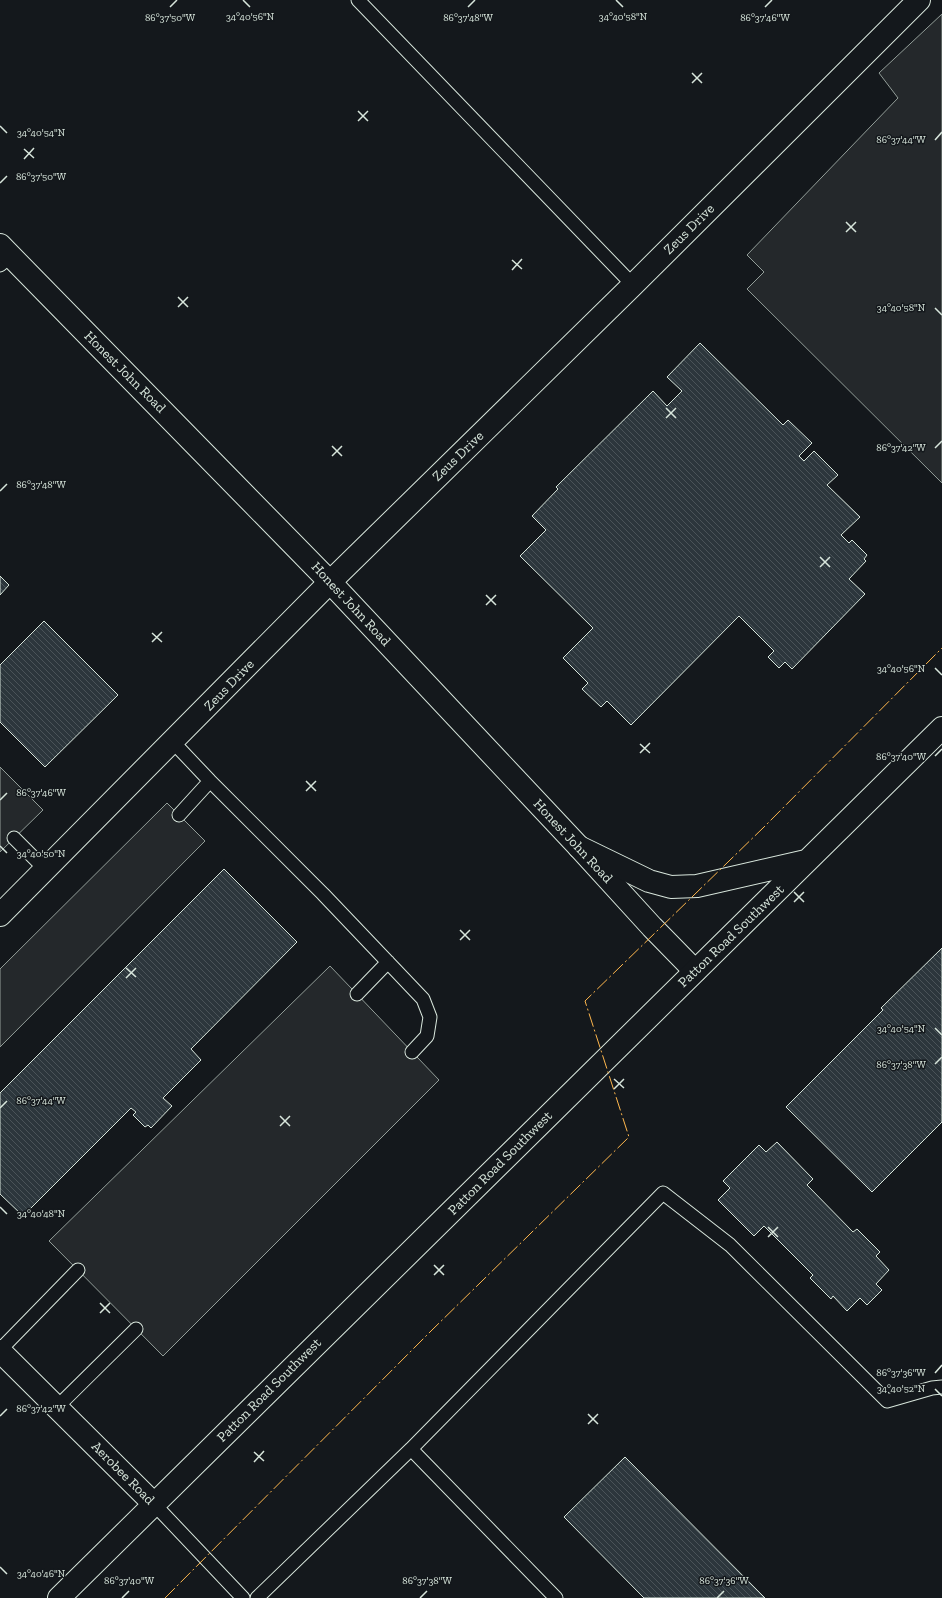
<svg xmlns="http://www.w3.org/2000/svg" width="942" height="1598" viewBox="0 0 942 1598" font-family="'Zilla Slab',serif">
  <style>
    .parking { fill: #24282b; stroke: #939e99 }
    .building { fill: url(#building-back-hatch); stroke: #d8e6dc }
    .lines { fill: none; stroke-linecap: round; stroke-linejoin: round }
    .service-casing { stroke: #d8e6dc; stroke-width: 15 }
    .minor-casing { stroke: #d8e6dc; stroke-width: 24 }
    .tertiary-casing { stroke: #d8e6dc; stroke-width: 24 }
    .secondary-casing { stroke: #d8e6dc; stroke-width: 24 }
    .service { stroke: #14181c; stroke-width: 13 }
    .minor { stroke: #14181c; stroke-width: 22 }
    .tertiary { stroke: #14181c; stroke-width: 22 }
    .secondary { stroke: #14181c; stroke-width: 22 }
    .power { stroke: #ffb74d; stroke-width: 1; stroke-dasharray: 14 3 2 3; stroke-linecap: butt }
    .ticks { fill: none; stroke: #d8e6dc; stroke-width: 1.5 }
    .labels { text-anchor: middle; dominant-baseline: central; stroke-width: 3; stroke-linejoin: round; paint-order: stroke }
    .street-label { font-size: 14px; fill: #d8e6dc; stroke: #14181c }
    .ticks-label { font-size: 10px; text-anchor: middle; fill: #d8e6dc; stroke: #14181c; stroke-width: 3; stroke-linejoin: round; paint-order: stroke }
  </style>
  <defs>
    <pattern id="building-back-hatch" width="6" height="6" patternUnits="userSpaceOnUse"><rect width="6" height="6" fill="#2c363c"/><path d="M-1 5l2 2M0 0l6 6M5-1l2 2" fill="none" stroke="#4a5358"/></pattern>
  </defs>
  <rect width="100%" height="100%" fill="#14181c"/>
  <!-- parking -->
  <path class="parking" d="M942,14V483L747,289L764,272L747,255L898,98L879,73Z
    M0,767L43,810L0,852Z
    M167,803L205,841L0,1047V969Z
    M330,966L439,1080L163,1356L49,1241Z"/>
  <!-- building -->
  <path class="building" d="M700,343L783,425L788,420L812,443L799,456L804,461L814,451L838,475L827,485L860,517L841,535L849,543L852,540L867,555L864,559L866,561L849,579L865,594L792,669L785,662L779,668L768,657L774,651L739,616L631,725L607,701L601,707L582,689L588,683L563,658L593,628L520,556L546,530L532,516L558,489L556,487L653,391L667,406L682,391L667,377Z
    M0,576L9,585L0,595Z
    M44,621L118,695L45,767L0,722V665Z
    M224,869L297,942L191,1049L201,1060L163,1098L172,1106L151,1128L148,1125L145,1127L133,1115L136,1112L131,1108L23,1216L0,1194V1093Z
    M942,948V1122L872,1192L786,1107L883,1010L881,1008Z
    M777,1142L813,1179L807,1185L853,1232L857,1229L880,1252L876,1256L889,1270L876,1284L882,1290L867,1305L860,1298L847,1311L833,1296L831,1299L810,1278L813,1275L764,1226L754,1236L718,1200L730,1188L723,1181L759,1145L766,1152Z
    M625,1457L765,1598H644L564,1517Z"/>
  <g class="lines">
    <defs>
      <path id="service" d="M358,0L633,285
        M0,265L11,256
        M173,742L210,781L323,894L423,999L430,1017L427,1036L412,1052
        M179,815L210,781
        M14,838L46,870
        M357,994L388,962
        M0,1350L78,1270
        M56,1408L136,1329
        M411,1449L556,1598
        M154,1504L243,1598
        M257,1598L411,1449L663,1193L730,1245L887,1401L932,1388L942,1387"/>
      <path id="minor" d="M0,915L330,582L633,285L919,0
        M0,1351L154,1504"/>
      <path id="tertiary" d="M0,245L330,582L579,847L652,927L695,971"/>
      <path id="secondary" d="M579,847L649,881L671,887L697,886L806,861
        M59,1598L942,728"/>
    </defs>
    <!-- service casing -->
    <use href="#service" class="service-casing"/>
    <!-- minor casing -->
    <use href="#minor" class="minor-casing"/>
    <!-- tertiary casing -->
    <use href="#tertiary" class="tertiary-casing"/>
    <!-- secondary casing -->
    <use href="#secondary" class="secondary-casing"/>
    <!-- service -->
    <use href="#service" class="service"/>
    <!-- minor -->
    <use href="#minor" class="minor"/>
    <!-- tertiary -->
    <use href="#tertiary" class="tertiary"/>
    <!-- secondary -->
    <use href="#secondary" class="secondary"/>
    <!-- power -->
    <path class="power" d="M165,1598L431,1331L629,1137L585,1001L764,827L942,648"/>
  </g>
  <!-- ticks -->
  <path class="ticks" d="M243,0L250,7M616,0L623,7M170,7L177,0M468,7L475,0M765,7L772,0M692,73L702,83M692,83L702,73M358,111L368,121M358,121L368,111M0,126L7,133M935,140L942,132M24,149L34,158M24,159L34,148M0,183L7,176M846,222L856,232M846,232L856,222M512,260L522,269M512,270L522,259M178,297L188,307M178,307L188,297M935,308L942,315M666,408L676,418M666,418L676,408M332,446L342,456M935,448L942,441M332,456L342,446M0,491L7,484M820,557L830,567M820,567L830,557M486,595L496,605M486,605L496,595M152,633L162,642M152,642L162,632M935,668L942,675M640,744L650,753M640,753L650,743M935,756L942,749M306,781L316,791M306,791L316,781M0,800L7,793M0,846L7,853M794,892L804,902M794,902L804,892M460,930L470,940M460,940L470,930M126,968L136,977M126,978L136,968M935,1028L942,1035M935,1064L942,1057M614,1079L624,1088M614,1089L624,1079M0,1108L7,1101M280,1116L290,1126M280,1126L290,1116M0,1207L7,1214M768,1227L778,1237M768,1237L778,1227M434,1265L444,1275M434,1275L444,1265M100,1303L110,1313M100,1313L110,1303M935,1373L942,1365M935,1389L942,1396M588,1414L598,1424M0,1416L7,1409M588,1424L598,1414M254,1452L264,1461M254,1462L264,1451M0,1567L7,1574M122,1598L129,1591M420,1598L427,1591M717,1598L724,1591"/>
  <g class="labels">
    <!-- street labels -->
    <g class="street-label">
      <text transform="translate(689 229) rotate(-45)">Zeus Drive</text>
      <text transform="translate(125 372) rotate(45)">Honest John Road</text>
      <text transform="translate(458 456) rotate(-44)">Zeus Drive</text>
      <text transform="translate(351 604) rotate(47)">Honest John Road</text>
      <text transform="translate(229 685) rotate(-46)">Zeus Drive</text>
      <text transform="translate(573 841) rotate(47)">Honest John Road</text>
      <text transform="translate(731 936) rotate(-44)">Patton Road Southwest</text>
      <text transform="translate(500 1163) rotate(-45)">Patton Road Southwest</text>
      <text transform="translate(269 1390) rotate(-45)">Patton Road Southwest</text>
      <text transform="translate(123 1473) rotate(45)">Aerobee Road</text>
    </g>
  </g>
  <g class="ticks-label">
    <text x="250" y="20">34°40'56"N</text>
    <text x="623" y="20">34°40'58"N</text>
    <text x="170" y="21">86°37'50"W</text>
    <text x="468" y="21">86°37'48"W</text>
    <text x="765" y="21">86°37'46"W</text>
    <text x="41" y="136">34°40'54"N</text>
    <text x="901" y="143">86°37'44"W</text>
    <text x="41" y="180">86°37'50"W</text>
    <text x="901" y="311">34°40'58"N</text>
    <text x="901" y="451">86°37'42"W</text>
    <text x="41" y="488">86°37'48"W</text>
    <text x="901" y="672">34°40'56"N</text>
    <text x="901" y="760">86°37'40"W</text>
    <text x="41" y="796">86°37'46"W</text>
    <text x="41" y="857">34°40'50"N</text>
    <text x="901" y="1032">34°40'54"N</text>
    <text x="901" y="1068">86°37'38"W</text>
    <text x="41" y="1104">86°37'44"W</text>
    <text x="41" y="1217">34°40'48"N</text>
    <text x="901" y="1376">86°37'36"W</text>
    <text x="901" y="1392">34°40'52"N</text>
    <text x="41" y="1412">86°37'42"W</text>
    <text x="41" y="1577">34°40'46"N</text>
    <text x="129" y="1584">86°37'40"W</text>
    <text x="427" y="1584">86°37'38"W</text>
    <text x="724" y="1584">86°37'36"W</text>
  </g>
</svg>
